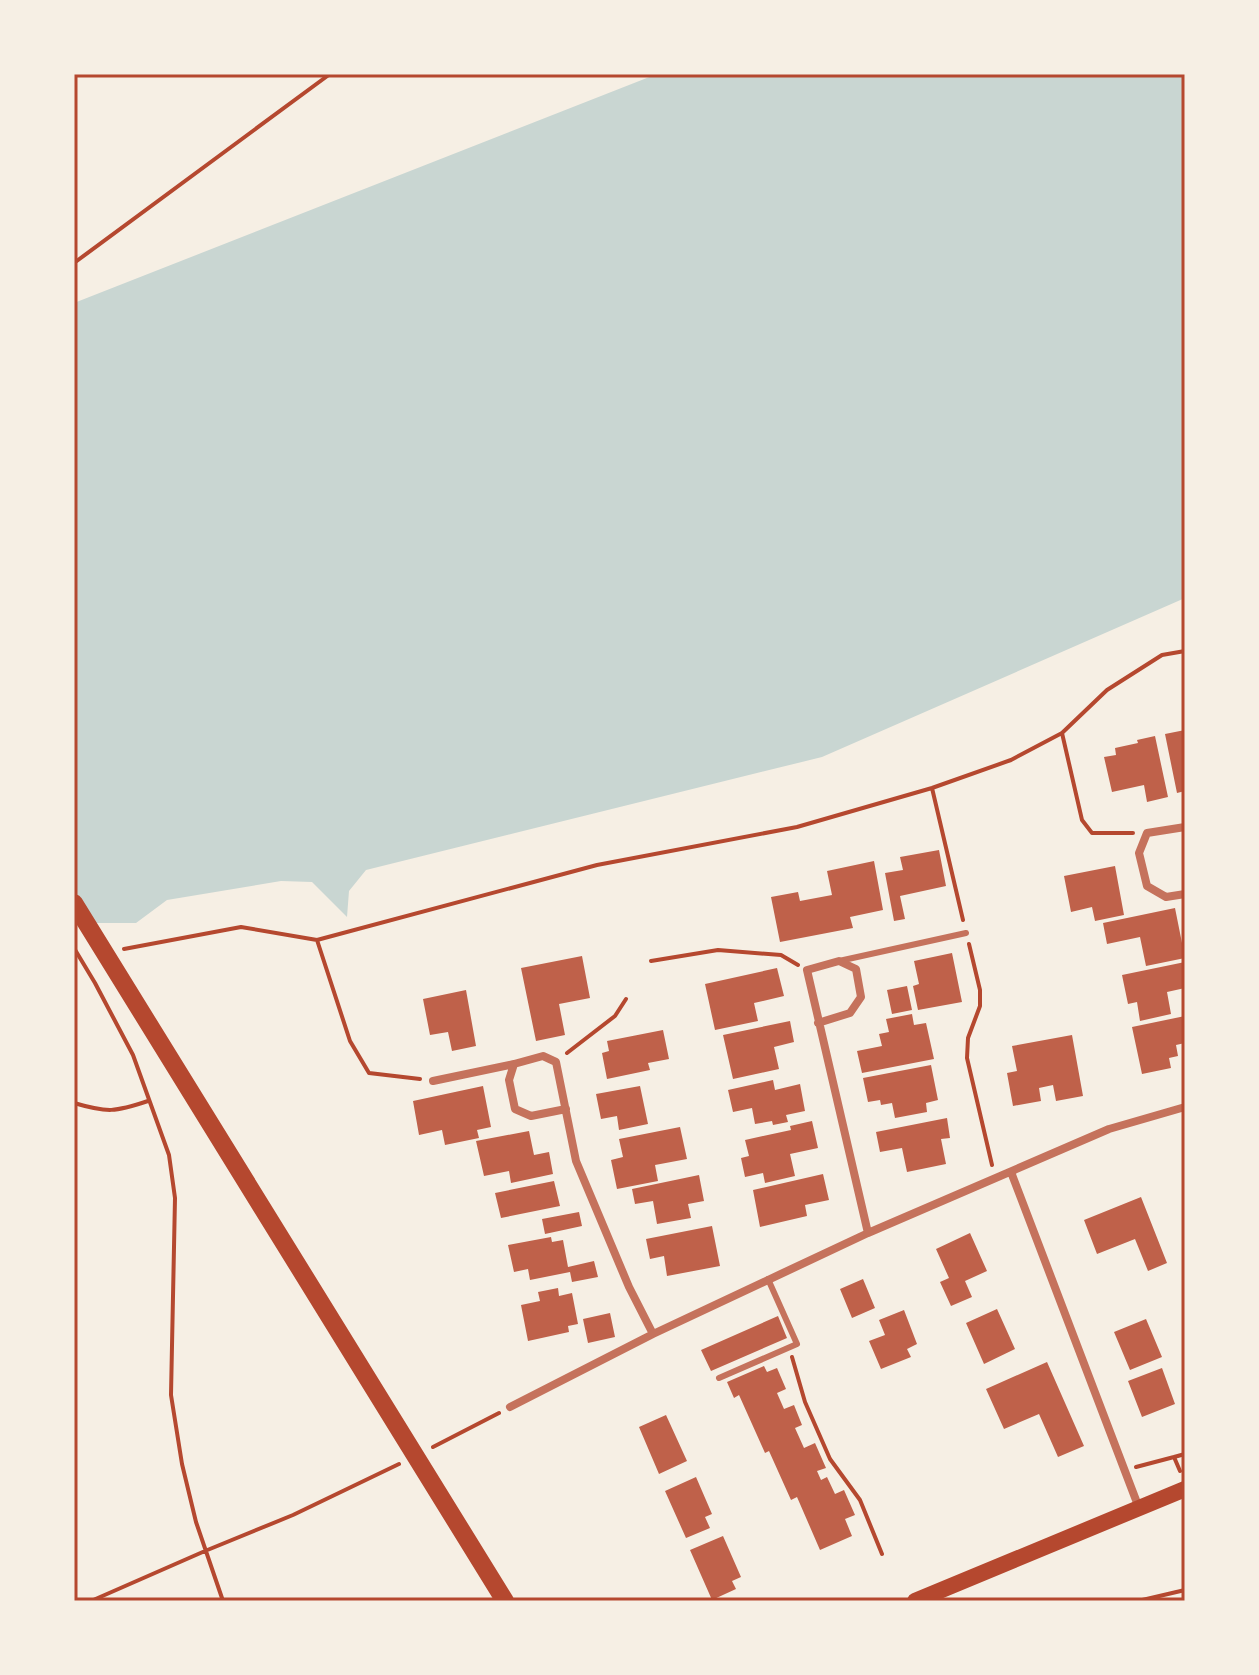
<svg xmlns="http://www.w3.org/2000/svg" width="1259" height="1675" viewBox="0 0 1259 1675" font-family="Rubik,sans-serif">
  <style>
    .water { fill: #c9d6d2 }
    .building { fill: #bf614a }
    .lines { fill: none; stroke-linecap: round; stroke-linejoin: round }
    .path { stroke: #b5482f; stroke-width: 4 }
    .service { stroke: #c5725c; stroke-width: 6 }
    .minor { stroke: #c5725c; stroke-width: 8 }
    .secondary { stroke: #b5482f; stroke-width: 16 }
    .primary { stroke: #b5482f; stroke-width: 18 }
    .neatline { fill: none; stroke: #b5482f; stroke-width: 3 }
  </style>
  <rect width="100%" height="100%" fill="#f6efe4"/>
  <!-- water -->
  <path class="water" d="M657,74H1185V598L822,757L366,870L349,891L347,917L312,882L281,881L167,900L136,923H74V303Z"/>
  <!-- building -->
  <path class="building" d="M1185,730V791L1177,793L1165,734Z
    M1155,736L1168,797L1147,802L1144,785L1112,792L1104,757L1116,755L1115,748L1138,743L1137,740Z
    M939,850L946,886L900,896L905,919L894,921L885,873L903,870L900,857Z
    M874,861L883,910L850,917L853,928L780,942L771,897L798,892L800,901L832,895L827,871Z
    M1115,866L1124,915L1095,921L1092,907L1071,912L1064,876Z
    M1175,908L1185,958L1146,966L1140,937L1107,944L1103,923Z
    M952,953L962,1002L918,1010L913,986L919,984L914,961Z
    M582,956L590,998L559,1004L565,1035L536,1041L521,968Z
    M1185,962V988L1167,992L1171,1014L1140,1021L1137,1002L1128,1004L1122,975Z
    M777,968L784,996L754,1003L758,1021L715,1030L705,984Z
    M907,986L912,1010L892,1014L887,990Z
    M466,990L476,1046L452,1051L448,1032L430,1035L423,999Z
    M912,1014L914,1025L926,1023L934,1059L862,1073L857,1051L882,1046L879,1034L889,1032L886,1019Z
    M1185,1016V1043L1176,1045L1178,1056L1169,1058L1171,1068L1142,1074L1132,1027Z
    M790,1021L794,1042L774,1047L779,1069L733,1079L723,1035Z
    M663,1030L669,1059L648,1063L650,1070L607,1079L602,1053L609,1051L607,1041Z
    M1072,1035L1083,1096L1056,1101L1053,1085L1039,1088L1041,1101L1013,1106L1007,1073L1017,1071L1012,1046Z
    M931,1065L938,1100L926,1103L927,1112L895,1118L892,1103L881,1105L880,1100L868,1102L863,1078Z
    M773,1080L775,1090L800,1084L805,1111L786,1115L788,1122L773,1125L772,1121L755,1124L752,1108L733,1112L728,1090Z
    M483,1086L491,1127L477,1130L479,1138L445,1145L442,1130L419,1135L413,1101Z
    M640,1086L648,1124L619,1130L617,1116L601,1119L596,1094Z
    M947,1118L950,1138L941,1139L946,1164L907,1172L902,1148L880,1152L876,1132Z
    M812,1121L818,1148L790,1154L795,1176L765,1183L763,1173L745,1177L741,1158L749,1156L745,1140L791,1130L790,1126Z
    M680,1127L687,1159L655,1165L658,1181L617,1189L611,1160L623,1157L619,1139Z
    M529,1131L534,1155L549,1152L553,1174L511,1183L509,1171L484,1176L476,1141Z
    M823,1174L829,1200L805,1205L807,1216L760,1227L753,1190Z
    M699,1175L704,1201L688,1204L691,1218L657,1224L653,1201L635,1204L632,1189Z
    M554,1181L560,1206L501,1218L495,1193Z
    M1141,1197L1167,1263L1148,1271L1135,1239L1097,1254L1084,1220Z
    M579,1212L582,1226L545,1234L542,1219Z
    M712,1226L720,1266L667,1276L664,1256L650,1259L646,1239Z
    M970,1233L987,1271L965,1281L972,1297L951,1306L940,1282L949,1278L936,1249Z
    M551,1237L552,1242L563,1240L568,1267L594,1261L598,1277L572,1282L570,1272L530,1280L528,1269L514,1272L508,1245Z
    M863,1279L875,1308L852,1318L840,1289Z
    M558,1288L559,1296L572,1293L578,1324L568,1326L569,1332L528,1341L521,1305L540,1301L538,1292Z
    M997,1309L1015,1349L984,1364L966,1323Z
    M904,1310L917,1344L907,1349L911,1357L881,1369L869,1341L885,1335L879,1320Z
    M610,1313L615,1337L588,1343L583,1319Z
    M778,1316L787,1338L711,1371L701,1350Z
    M1146,1319L1162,1357L1130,1370L1114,1332Z
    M1047,1362L1084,1446L1058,1457L1039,1414L1004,1429L986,1389Z
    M764,1366L767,1372L777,1368L786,1389L777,1393L784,1409L794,1405L802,1425L795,1428L804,1448L815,1443L826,1468L817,1471L821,1480L827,1477L835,1494L844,1490L855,1515L845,1519L852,1536L820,1550L797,1497L791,1500L769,1451L765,1453L739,1395L734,1398L727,1382Z
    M1162,1368L1175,1404L1142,1417L1128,1381Z
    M666,1415L687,1461L659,1474L639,1427Z
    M696,1477L712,1514L705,1517L710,1528L686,1538L665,1491Z
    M723,1536L741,1577L732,1581L736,1589L712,1600L690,1550Z"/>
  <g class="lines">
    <!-- path -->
    <path class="path" d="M74,263L330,74
      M1062,733L1082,820L1092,833H1133
      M932,788L963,920
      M317,940L597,865L797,827L932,788L1011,760L1062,733L1107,690L1162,655L1185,651
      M969,944L980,990V1006L968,1038L967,1058L992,1165
      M74,948L95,983L133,1055L169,1155L175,1198L171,1395L182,1464L196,1522L223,1601
      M124,949L241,927L317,940L350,1041L369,1073L420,1079
      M651,961L718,950L781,955L798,965
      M567,1053L615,1016L626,999
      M74,1103C108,1113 115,1112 148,1101
      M792,1357L805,1402L830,1459L860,1500L882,1554
      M433,1447L499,1413
      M1174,1457L1185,1454
      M1136,1467L1174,1457L1180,1471
      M91,1601L205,1551L293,1515L399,1464
      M1138,1601L1185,1590"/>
    <!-- service -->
    <path class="service" d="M839,961L966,933
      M719,1378L797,1344L768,1279"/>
    <!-- minor -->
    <path class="minor" d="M1185,827L1147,833L1139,853L1147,886L1166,897L1185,894
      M818,1023L850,1013L861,997L856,969L839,961L807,970L868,1233
      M433,1081L514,1064
      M566,1109L531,1116L515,1109L509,1080L514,1064L543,1056L556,1062L576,1161L629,1287L653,1334
      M1011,1172L1139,1508
      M510,1407L653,1334L868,1233L1109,1129L1185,1107"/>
    <!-- secondary -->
    <path class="secondary" d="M915,1601L1185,1489"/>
    <!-- primary -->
    <path class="primary" d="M74,903L505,1601"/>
  </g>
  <!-- border -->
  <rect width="1259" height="1675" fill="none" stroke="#f6efe4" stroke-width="152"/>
  <rect x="76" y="76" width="1107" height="1523" class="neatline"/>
</svg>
